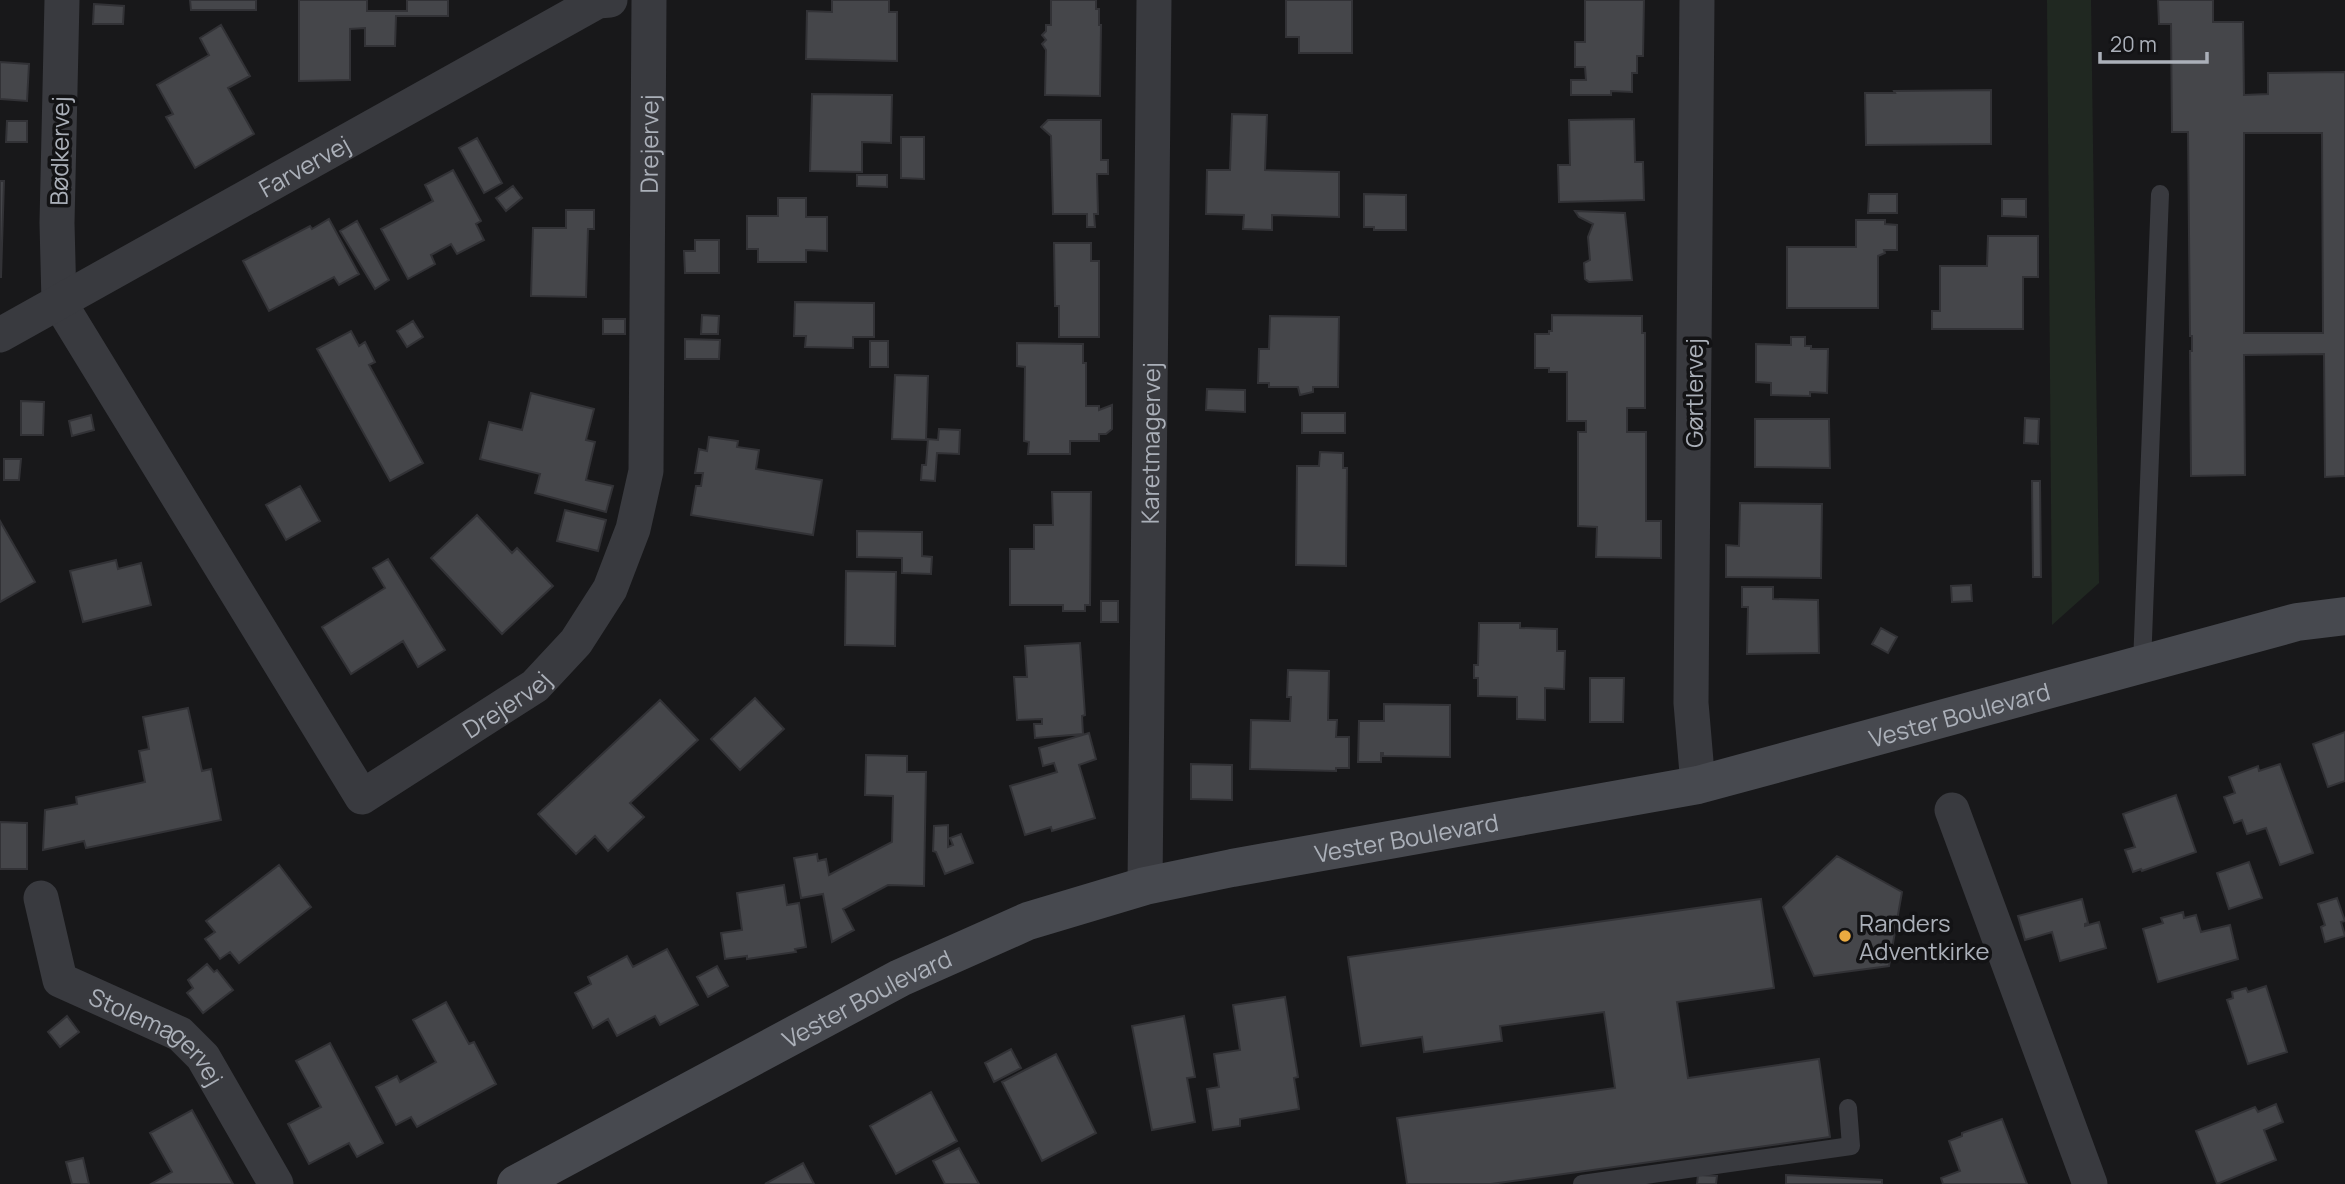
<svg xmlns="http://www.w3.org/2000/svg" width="2345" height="1184" viewBox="0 0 2345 1184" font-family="Manrope,sans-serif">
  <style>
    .green { fill: #202821 }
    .building { fill: #45464a; stroke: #323236; stroke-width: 2; fill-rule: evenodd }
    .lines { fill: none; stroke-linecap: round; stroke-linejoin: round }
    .lane { stroke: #393a3f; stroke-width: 18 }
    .street { stroke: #393a3f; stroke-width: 35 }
    .secondary { stroke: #47494f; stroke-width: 38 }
    .poi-dot { fill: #eaaa40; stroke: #131315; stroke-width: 2.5 }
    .labels { text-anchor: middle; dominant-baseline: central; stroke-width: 7; stroke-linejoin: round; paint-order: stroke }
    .street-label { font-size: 24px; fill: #abb0b9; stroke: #131315 }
    .poi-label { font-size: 24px; fill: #abb0b9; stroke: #131315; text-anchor: start }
  </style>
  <rect width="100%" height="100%" fill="#18181a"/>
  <!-- green -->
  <path class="green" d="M2047,0H2091L2099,583L2052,625Z"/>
  <!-- building -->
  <path class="building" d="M190,0H256V10H191Z
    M299,0H367V11H407V0H448V16H396L395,46H365V28L350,29V80L299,81Z
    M832,0H889V12H897V61L806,59L807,11L832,12Z
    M1051,0H1096V9H1099V25H1101L1100,96L1045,95L1046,50L1042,44L1046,40L1042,35L1046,31V25H1051Z
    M1286,0H1352V53H1299V37H1286Z
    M1585,0H1644L1643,56H1637V73H1632V92L1611,91V95H1571V80H1586L1585,67H1575V42H1585Z
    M2158,0H2213V22H2243L2244,95L2268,94V73L2345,72V476L2325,477L2324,354L2244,355L2245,475L2191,476L2190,351H2192V336H2190L2188,132H2172L2171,24H2159ZM2244,133H2322L2323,333H2244Z
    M94,4L124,6L123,24H93Z
    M221,25L250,76L228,88L254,134L195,168L166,117L173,114L157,85L209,55L200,38Z
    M0,62L29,64L27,101L0,99Z
    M1991,90V144L1866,145L1865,93H1895L1894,91Z
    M812,94L892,95L891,143L862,142V172L810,171Z
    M1232,114L1267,115L1265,170L1339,172V217L1272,215V230L1243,229L1244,215L1206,214L1207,170H1230Z
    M1634,119L1635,162H1643L1644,200L1559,202L1558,165H1570L1569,120Z
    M1048,120H1101V160H1108V174H1097L1098,214H1094L1095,227H1087V214H1053L1051,136L1041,127Z
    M7,121H27V142H6Z
    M901,137H924V179L901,178Z
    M477,138L502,183L484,193L459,148Z
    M453,170L481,221L476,224L484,240L457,254L451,244L431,255L435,264L408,279L381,229L433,201L425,185Z
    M857,175H887V187L857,186Z
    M0,181H4L1,277H0Z
    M513,186L522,198L506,211L496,198Z
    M1364,194L1406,195V230H1374V227H1364Z
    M1869,194H1897V213H1868Z
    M778,198H806V217H827V251L806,250V262H758V249H747V216H778Z
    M2002,199H2026V217L2002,216Z
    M566,210H594V229H588L586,297L531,296L533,228H566Z
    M1575,211L1625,213L1632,280L1589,282L1585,279L1584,263L1590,260L1588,237L1593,224L1579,217Z
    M329,219L359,274L339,285L334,277L269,311L243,261L310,226L312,229Z
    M1856,220H1885V224L1897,225V250H1884L1885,253L1878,256V308H1787V247H1856Z
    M357,221L389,280L375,289L340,231Z
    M1988,236H2038V277H2023V329H1932V311H1940V266H1987Z
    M695,240H719V273H685L684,251H695Z
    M1054,243H1091V261H1099V337H1059V306H1055Z
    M795,302L874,303V337H853V348L805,347L806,336H794Z
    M702,315L719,316L718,334H701Z
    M1552,315L1642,316V333H1645V408H1627V432H1646V521H1661V558L1596,557L1597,527L1578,526V432H1586V421H1567V372H1549V368H1535V334H1549V331H1552Z
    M1270,316L1339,317L1338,387H1313V392L1300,395L1298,387H1269V383H1258L1259,349H1269Z
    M603,319H625V334H603Z
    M413,321L423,337L407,347L397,331Z
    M351,331L359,346L365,342L375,362L369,365L423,463L390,481L317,349Z
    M1791,337H1805V346H1811V349H1828L1827,393L1810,392V396L1771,395V383L1756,382V344L1791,345Z
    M685,339L720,340L719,359H685Z
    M870,341H888V367H870Z
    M1017,343L1083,344V363H1086V406H1099V410L1112,405V429L1106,434H1099V441H1070V454H1028L1029,442L1024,441L1025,367L1017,366Z
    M895,375L928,376L926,440L892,439Z
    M1207,389L1245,390V412L1206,410Z
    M531,393L594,409L586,440L595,442L586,480L613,486L606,512L535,493L540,474L480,459L489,422L522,430Z
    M21,401L44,402L43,435H21Z
    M1302,413H1345V433H1302Z
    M91,415L94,430L72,436L69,421Z
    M2025,418L2039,419L2038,444L2024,443Z
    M1755,419H1829L1830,468L1755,467Z
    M939,429L960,430L959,454L937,453L935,481L921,480L922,465H926L928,439L938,440Z
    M709,437L738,441L737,447L759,450L756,469L822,480L813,535L691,515L696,486H701L703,473H695L699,449L707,451Z
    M1320,452L1343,453V468H1347L1346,566L1296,565L1297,466H1319Z
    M4,459H21L19,480H4Z
    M2032,481H2040L2041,577H2033Z
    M300,486L320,521L286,540L266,505Z
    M1052,492H1091L1090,605H1085V611H1063V605H1010V549H1034V525H1053Z
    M1740,503L1822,504L1821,578L1726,577V545L1739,546Z
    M565,510L606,520L598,551L557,541Z
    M477,515L512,553L517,548L553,586L502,634L431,558Z
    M0,521L35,582L0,602Z
    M857,531L922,532V556L932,557L931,574L902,573V558L857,557Z
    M388,559L445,650L418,667L403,641L351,674L322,627L385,588L373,568Z
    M116,560L118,569L141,563L151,605L83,622L70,571Z
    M846,571L896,572L895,646L845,645Z
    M1971,585L1972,601L1952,602L1951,586Z
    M1742,587H1773V599L1818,600L1819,653L1747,654L1748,607H1742Z
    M1101,601H1118V622H1101Z
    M1479,623H1520V628L1557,629V651H1565L1564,689L1545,688V720L1517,719V697L1478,696V678H1474V665H1478Z
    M1881,628L1897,637L1888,653L1872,644Z
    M1080,643L1085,715L1082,716L1083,734L1035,738L1034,724H1042V719L1017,720L1014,677H1027L1025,646Z
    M1288,670L1329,671L1328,720H1337L1336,737H1349V768H1336V771L1250,769L1251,720L1290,721L1291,697H1287Z
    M1590,678H1624L1623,722H1590Z
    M755,698L784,729L740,770L711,739Z
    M660,700L698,740L630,803L644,817L608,851L595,836L576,854L538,814Z
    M1384,704L1450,705V757L1383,756V753H1381V762H1358L1359,721H1384Z
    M188,708L202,771L211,769L221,820L86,848L84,841L43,850L45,810L77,804L76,797L145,782L139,751L149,749L143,717Z
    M2345,732V781L2328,787L2313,744Z
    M1089,733L1096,759L1079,765L1095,818L1052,831L1051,827L1025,835L1010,786L1057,772L1054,763L1043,766L1039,748Z
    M866,755L907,756V772H926L924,886L888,885L843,909L854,930L832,942L823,894L801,898L794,858L817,854L818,861L826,859L829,875L892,842L893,796L865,795Z
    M1191,764L1232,765V800L1191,799Z
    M2280,764L2313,853L2280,865L2266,828L2247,834L2242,820L2234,823L2224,797L2235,793L2229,777L2258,766L2259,771Z
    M2176,795L2196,852L2142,871L2141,869L2133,872L2125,850L2135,847L2123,814Z
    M0,822L27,823V869H0Z
    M948,825V847L953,845L950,838L961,834L973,863L945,874L936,852L933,851L934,826Z
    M1837,856L1902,892L1889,966L1814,976L1783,907Z
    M2249,862L2262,898L2229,909L2217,873Z
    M279,865L311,907L239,963L230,952L220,959L205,939L215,932L206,921Z
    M784,885L787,905L799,903L806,947L795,949L796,952L747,959V956L725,959L721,933L742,930L737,893Z
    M2337,898L2345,921L2341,922L2345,936L2325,942L2321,927L2325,925L2318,904Z
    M1761,899L1774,988L1677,1002L1688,1078L1819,1059L1830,1137L1491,1184H1407L1397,1118L1615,1088L1604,1012L1500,1026L1502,1041L1424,1052L1422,1037L1361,1046L1348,957Z
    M2082,899L2088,923L2085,924V926L2099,922L2106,948L2060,961L2052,932L2025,940L2018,916Z
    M2183,912L2184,918L2196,915L2201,932L2230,925L2238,959L2158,982L2143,929L2163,923L2161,918Z
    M667,949L698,1005L660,1025L655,1016L617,1036L608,1019L593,1028L575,993L591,984L588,977L627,956L633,967Z
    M207,964L214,972L217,970L233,990L203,1013L187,993L193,988L188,980Z
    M717,966L728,986L708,997L697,977Z
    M2266,986L2287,1052L2248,1064L2227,1000L2233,998L2232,992L2246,988L2248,992Z
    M1285,997L1298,1077L1294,1078L1299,1109L1240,1119V1126L1213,1130L1207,1089L1219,1087L1214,1054L1240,1050L1233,1005Z
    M446,1002L469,1044L474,1042L496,1084L417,1127L411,1117L396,1125L376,1087L397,1076L400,1082L436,1062L413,1020Z
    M67,1016L79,1032L60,1047L48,1032Z
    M1184,1016L1195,1077L1187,1078L1195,1122L1152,1130L1132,1026Z
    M330,1043L383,1143L357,1157L349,1143L309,1164L288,1124L321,1107L296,1061Z
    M1011,1049L1021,1068L994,1082L985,1063Z
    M1056,1054L1096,1133L1042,1161L1002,1082Z
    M931,1092L957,1141L896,1174L870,1126Z
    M2276,1104L2283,1122L2264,1130L2276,1160L2217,1184L2196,1131L2255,1107L2258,1112Z
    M192,1110L233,1184H151L172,1172L150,1133Z
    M2002,1119L2027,1184H1943L1941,1178L1960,1171L1949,1141L1962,1136V1133Z
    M959,1148L979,1184H945L933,1161Z
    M83,1158L89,1184H72L66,1162Z
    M803,1163L814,1184H765Z
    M1698,1175L1717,1176L1716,1184H1697Z
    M1786,1175L1882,1180V1184H1786Z"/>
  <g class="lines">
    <!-- lane -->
    <path class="lane" d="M2142,665L2160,194
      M1582,1184L1851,1146L1848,1108"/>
    <!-- street -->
    <g class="street">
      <path id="s1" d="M62,0L57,223L59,302L362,797L535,686L576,642L610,589L633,529L646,471L649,0"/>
      <path d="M1697,0L1691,703L1698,785"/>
      <path id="s2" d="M0,335L598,1L610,0"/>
      <path d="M1952,810L2090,1184"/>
      <path id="s3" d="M1145,886L1154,0"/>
      <path id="s4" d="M41,898L60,980L180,1034L203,1057L276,1184"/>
    </g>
    <!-- secondary -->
    <path class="secondary" id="s5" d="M516,1184L900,978L1028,921L1145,886L1232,868L1698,785L2297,622L2345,616"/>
  </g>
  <!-- markers -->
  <circle class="poi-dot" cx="1845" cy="936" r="7"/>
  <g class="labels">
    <!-- street labels -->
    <g class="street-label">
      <text stroke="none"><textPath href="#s1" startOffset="1662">Drejervej</textPath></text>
      <text transform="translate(59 151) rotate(-89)">Bødkervej</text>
      <text stroke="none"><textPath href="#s2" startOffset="348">Farvervej</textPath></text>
      <text transform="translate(1693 393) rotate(-90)">Gørtlervej</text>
      <text stroke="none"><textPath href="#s3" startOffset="443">Karetmagervej</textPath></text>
      <text stroke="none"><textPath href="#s1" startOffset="1054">Drejervej</textPath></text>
      <text stroke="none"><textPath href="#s5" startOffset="1531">Vester Boulevard</textPath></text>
      <text stroke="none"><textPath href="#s5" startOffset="964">Vester Boulevard</textPath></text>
      <text stroke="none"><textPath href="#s5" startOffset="397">Vester Boulevard</textPath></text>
      <text stroke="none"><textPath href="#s4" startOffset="198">Stolemagervej</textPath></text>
    </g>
    <!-- poi labels -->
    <g class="poi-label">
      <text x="1859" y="922">Randers<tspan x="1859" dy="28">Adventkirke</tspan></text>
    </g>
  </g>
  <!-- scale -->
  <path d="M2100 52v10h107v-10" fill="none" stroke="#abb0b9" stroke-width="3.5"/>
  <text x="2110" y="52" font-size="21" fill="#abb0b9" stroke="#131315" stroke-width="5" paint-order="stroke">20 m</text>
</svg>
